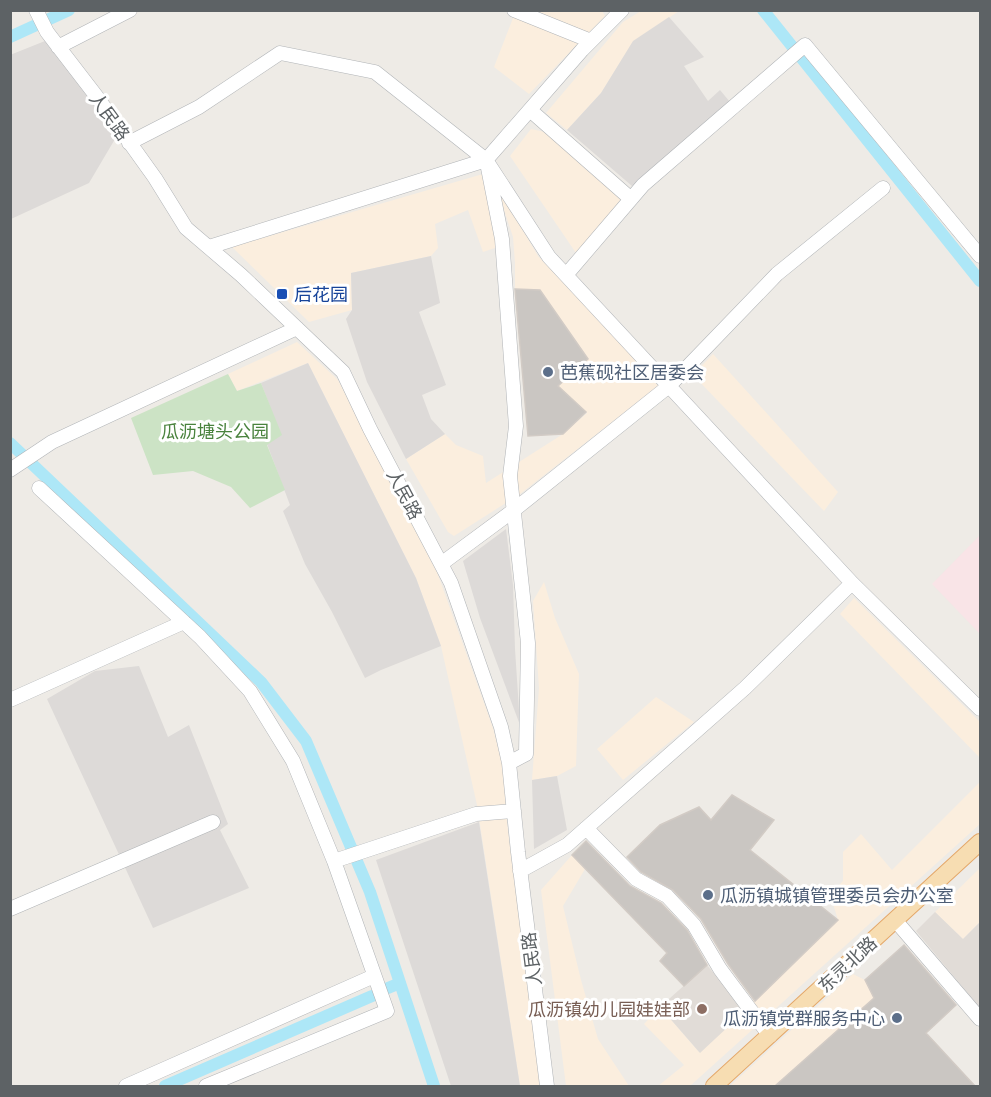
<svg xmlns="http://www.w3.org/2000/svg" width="991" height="1097" viewBox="0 0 991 1097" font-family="'Noto Sans','Noto Sans SC',sans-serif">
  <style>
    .commercial { fill: #fbeede }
    .industrial { fill: #dddad8 }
    .education { fill: #e1dcd7 }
    .medical { fill: #f9e4e7 }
    .green { fill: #cce3c5 }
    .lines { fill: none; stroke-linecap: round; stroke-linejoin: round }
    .canal { stroke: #ade7f7; stroke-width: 12 }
    .building { fill: #cac6c2; stroke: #d2cbc5; stroke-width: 1.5 }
    .minor-casing { stroke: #b1b4b7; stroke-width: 15 }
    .major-casing { stroke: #e4a769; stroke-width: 18 }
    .minor { stroke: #fff; stroke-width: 14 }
    .major { stroke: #f7ddb2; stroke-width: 16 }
    .transit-dot { fill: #1a4fb4; stroke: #fff; stroke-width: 2 }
    .service-dot { fill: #5c6f8a; stroke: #fff; stroke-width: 2 }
    .education-dot { fill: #8d6e63; stroke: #fff; stroke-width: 2 }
    .labels { text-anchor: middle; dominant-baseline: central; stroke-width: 6; stroke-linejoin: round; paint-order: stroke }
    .street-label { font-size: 18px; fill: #5d6265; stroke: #fff }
    .transit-label { font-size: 18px; fill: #164399; stroke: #fff; text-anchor: start }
    .service-label { font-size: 18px; fill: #4e5e75; stroke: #fff; text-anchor: start }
    .park-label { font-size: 18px; fill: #4a833e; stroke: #fff }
    .education-label { font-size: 18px; fill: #785e54; stroke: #fff; text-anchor: end }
  </style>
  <rect width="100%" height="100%" fill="#eeebe6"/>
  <!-- commercial -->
  <path class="commercial" d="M602,10L605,16L529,94L494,67L515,13L509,11Z
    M641,11H679L634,41L601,93L567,130L546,113L623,22Z
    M531,129L545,132L622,200L576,253L510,156Z
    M483,174L498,247L483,252L468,210L435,224L438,248L431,256L351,273L352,310L309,322L232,247Z
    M495,183L538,256L605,326L658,386L520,494L454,536L448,532L406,459L445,434L456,445L483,456L486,483L563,434L587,413L558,386L588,358L540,290L515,289V263L513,237Z
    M297,342L338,380L437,572L493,728L503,767L507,823L541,1086H520L477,805L441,646L416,578L308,363L237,391L228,374Z
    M713,354L838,492L824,511L693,375Z
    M544,582L555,618L579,674L576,766L557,776L532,780L539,688L533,601Z
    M854,598L980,722V758L840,614Z
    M656,697L694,722L623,780L597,749Z
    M980,782V824L690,1086H658L684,1065L644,1024L660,1007L699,1052L838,920L830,894L843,881V852L861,834L892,870Z
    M572,855L585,869L563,906L581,980L598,1039L629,1086H566L541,890Z
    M980,868V922L963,939L935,912Z
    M853,974L865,980L874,998L775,1086H730Z"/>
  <!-- industrial -->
  <path class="industrial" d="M669,17L704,57L684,66L708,101L720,90L730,102L632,186L567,130L601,93L633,41Z
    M45,41L92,99L115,139L89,183L11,219L10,55Z
    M431,256L440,303L419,312L446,385L422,395L431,419L445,434L406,459L367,382L346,319L352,310L351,273Z
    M308,363L416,578L441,646L381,670L365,678L332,612L305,564L283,511L290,505L267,444L281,435L261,383Z
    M506,529L513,585L515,649L520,725L480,618L463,561Z
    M139,666L168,737L189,725L228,824L220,830L249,888L153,928L47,699L95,671Z
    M557,776L567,830L534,849L532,780Z
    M479,822L520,1086H451L376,860Z"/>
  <!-- education -->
  <path class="education" d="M935,912L963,939L980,922V1008L916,931Z
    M707,965L745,1011L700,1053L660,1007Z"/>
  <!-- medical -->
  <path class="medical" d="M980,535V634L932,584Z"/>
  <!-- green -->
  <path class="green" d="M228,374L237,391L261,383L282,435L267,445L285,490L250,508L231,487L193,471L153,475L131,418Z"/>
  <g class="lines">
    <!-- canal -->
    <path class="canal" d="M763,10L980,281
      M10,37L69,10
      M10,443L261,682L306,741L370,892L434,1086
      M388,988L400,983
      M165,1086L372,996"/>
  </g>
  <!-- building -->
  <path class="building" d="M515,289L540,290L588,359L558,386L586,412L563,434L528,436Z
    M732,795L774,820L750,850L838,920L755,1001L728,964L701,919L673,890L641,872L627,857L660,825L699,807L711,820Z
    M586,841L630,886L661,903L687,930L707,965L684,986L660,961L667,953L572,855Z
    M904,945L956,1005L926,1033L975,1086H775L874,998L865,980Z"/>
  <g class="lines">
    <defs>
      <path id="minor" d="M36,10L47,32L97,97L155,178L186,228L241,275L343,372L370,429L451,583L501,727L509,763L518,852L547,1086
        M514,10L591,41
        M58,47L130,10
        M530,110L631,199
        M129,143L199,107L280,53L375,72L486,160L549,257L852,583L980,709
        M488,168L502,239L516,426L510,476L528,643L526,754L509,763
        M209,247L486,160L582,50L622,10
        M566,275L643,185L805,45L980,256
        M10,470L52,442L297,328
        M39,488L200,637L250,691L293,761L334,861L387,1011L206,1086
        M441,564L514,510L669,386L777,274L883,188
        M10,700L184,622
        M586,828L636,879L667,896L694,925L720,969L770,1036
        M334,861L476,814L514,811
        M520,871L567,845L745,688L852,583
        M10,909L213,822
        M895,920L980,1019
        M126,1086L374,976"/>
      <path id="major" d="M714,1086L980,842"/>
    </defs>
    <!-- minor casing -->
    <use href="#minor" class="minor-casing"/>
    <!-- major casing -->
    <use href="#major" class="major-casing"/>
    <!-- minor -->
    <use href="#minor" class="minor"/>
    <!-- major -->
    <use href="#major" class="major"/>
  </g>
  <!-- markers -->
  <rect class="transit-dot" x="276" y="288" width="12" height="12" rx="3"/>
  <g class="service-dot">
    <circle cx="548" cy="372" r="6"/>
    <circle cx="708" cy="895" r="6"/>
    <circle cx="897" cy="1018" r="6"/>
  </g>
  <circle class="education-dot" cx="702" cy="1009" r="6"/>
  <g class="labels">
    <!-- street labels -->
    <g class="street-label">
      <text transform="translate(110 116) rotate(54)">人民路</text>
      <text transform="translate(405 494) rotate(62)">人民路</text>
      <text transform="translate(531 959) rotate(-97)">人民路</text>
      <text transform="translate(847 964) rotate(-43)">东灵北路</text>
    </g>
    <!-- transit labels -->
    <g class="transit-label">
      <text x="294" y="294">后花园</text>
    </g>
    <!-- service labels -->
    <g class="service-label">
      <text x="560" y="372">芭蕉砚社区居委会</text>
      <text x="720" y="895">瓜沥镇城镇管理委员会办公室</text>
      <text x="885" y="1018" text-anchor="end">瓜沥镇党群服务中心</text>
    </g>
    <!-- park labels -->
    <g class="park-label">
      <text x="215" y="431">瓜沥塘头公园</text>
    </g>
    <!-- education labels -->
    <g class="education-label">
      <text x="690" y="1009">瓜沥镇幼儿园娃娃部</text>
    </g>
  </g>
  <!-- border -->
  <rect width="991" height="1097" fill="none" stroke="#5d6265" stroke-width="24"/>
</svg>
